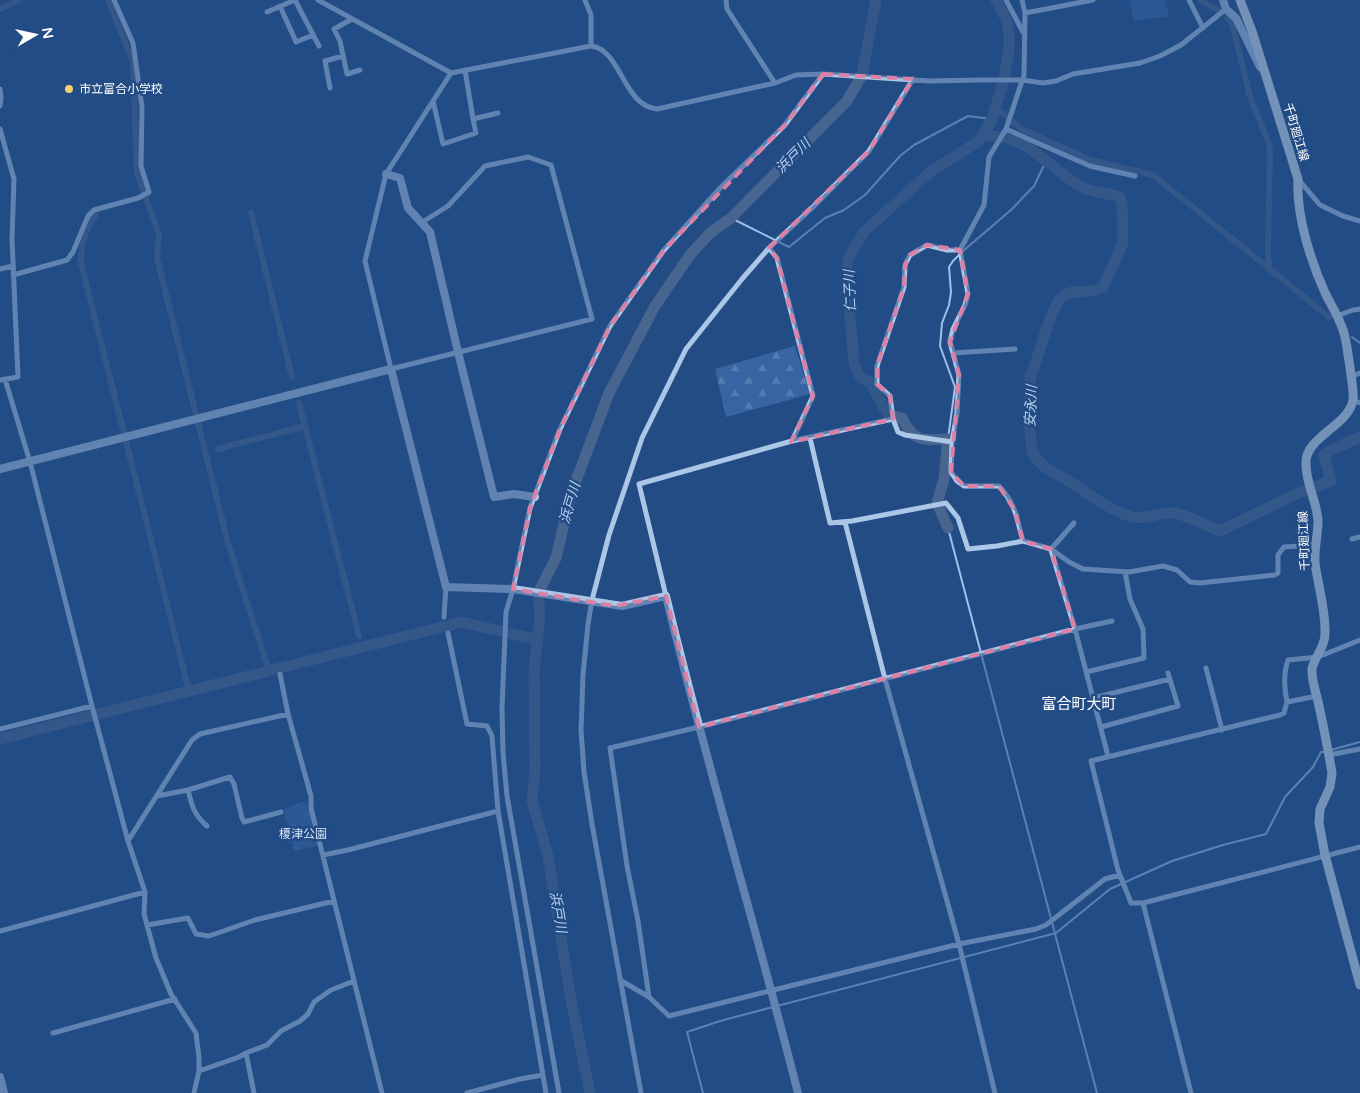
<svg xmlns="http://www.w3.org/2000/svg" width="1360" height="1093" viewBox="0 0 1360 1093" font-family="'Varela Round','Noto Sans JP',sans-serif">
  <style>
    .grass { fill: #3765a2 }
    .forest { fill: url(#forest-firs) }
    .park { fill: url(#park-crowns) }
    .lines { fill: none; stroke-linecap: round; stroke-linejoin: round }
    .stream { stroke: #a0c1e9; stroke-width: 2 }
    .canal { stroke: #48658f; stroke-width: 6 }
    .river { stroke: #48658f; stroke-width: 11 }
    .minor { stroke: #acc6e8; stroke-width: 5 }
    .tertiary { stroke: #acc6e8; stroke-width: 8 }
    .secondary { stroke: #d7e4f7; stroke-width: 9 }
    .marked { fill: none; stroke: #dd80a5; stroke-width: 4; stroke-dasharray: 10 6; stroke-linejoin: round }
    .poi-dot { fill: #f4d06f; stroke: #234c85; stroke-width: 2 }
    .labels { text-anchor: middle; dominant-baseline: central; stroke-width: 5; stroke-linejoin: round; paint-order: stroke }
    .poi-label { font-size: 12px; fill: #fff; stroke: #234c85; text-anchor: start }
    .street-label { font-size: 12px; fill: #fff; stroke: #234c85 }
    .park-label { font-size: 12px; fill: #d0e1f7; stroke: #234c85 }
    .water-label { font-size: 14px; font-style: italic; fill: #b8d0f0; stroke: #234c85 }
    .quarter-label { font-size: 15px; fill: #fff; stroke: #234c85 }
  </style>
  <defs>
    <pattern id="forest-firs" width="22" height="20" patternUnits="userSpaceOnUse" patternTransform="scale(1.25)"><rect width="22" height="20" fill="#3765a2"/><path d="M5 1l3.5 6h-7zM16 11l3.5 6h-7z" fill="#557cb0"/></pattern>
    <pattern id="park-crowns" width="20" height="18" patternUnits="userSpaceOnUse" patternTransform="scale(1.25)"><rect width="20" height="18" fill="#3765a2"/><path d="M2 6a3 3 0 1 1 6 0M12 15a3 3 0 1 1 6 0" fill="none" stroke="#557cb0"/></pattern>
  </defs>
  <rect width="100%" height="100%" fill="#234c85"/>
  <!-- grass -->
  <path class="grass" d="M1129,0H1165L1169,16L1134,21Z"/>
  <!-- forest -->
  <path class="forest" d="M795,346L810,394L726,417L715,369Z"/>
  <!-- park -->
  <path class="park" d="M306,801L320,845L294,851L283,809Z"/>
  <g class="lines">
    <!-- stream -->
    <path class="stream" d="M731,218L789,247L825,218L844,210L865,195L900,156L914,145L968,116L992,119
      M962,252L1012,209L1034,186L1046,161
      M1352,337L1360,343
      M948,439L955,387L940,346L941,335L942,323L949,305L951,292L949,267L953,261L959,255
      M948,528L1097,1093
      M1331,750L1360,742
      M777,1006L1056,933L1110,889L1172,861L1223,845L1266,834L1285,797L1313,767L1321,752H1324
      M703,1093L687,1032L720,1021L773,1007"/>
    <!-- canal -->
    <path class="canal" d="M108,0L133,62L137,173L159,235L157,258L228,543L269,671
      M1200,0L1218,10
      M0,9L19,0
      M1227,17L1232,24L1250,97L1269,144L1270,152L1268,249L1269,269
      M996,108L1020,128L1090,160L1153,175L1329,317
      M251,213L292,377
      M96,214C85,230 81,244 81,263L189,691
      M299,403L359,636
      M218,449L305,426"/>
    <!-- river -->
    <path class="river" d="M983,135C992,136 1002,136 1010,139C1037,148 1055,172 1080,186C1092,194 1107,192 1120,197L1122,203L1123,243L1103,287C1090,296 1071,286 1060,299C1052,309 1042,342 1038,355C1036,364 1031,371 1030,380C1028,391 1029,448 1034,455C1042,468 1055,473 1067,480C1086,492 1105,507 1126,515C1144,523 1157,511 1174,513C1184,514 1210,527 1220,531L1296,494L1331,481L1324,455L1329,451L1360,437
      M948,528L937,503L944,479L948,439C923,440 914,443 902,418L888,415L870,382C859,378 857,373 854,362L846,272L848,260L853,250L865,231L930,172L979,141L992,119L1003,82L1009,50V34L1006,19L996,0
      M0,739L462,622L538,640
      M590,1093L571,1000L548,856L532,801L535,770L534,671L540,616L538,593L556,558L571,494L609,393L655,306L690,255L710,233L731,218L847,101L862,75L876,0"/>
    <!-- minor -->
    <path class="minor" d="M295,0L319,46
      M318,0L451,73L591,46C621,49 623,106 657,109L775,83L796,75L823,74L929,81L981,80H1022L1043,83L1056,81L1073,74L1140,63L1160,56L1181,45L1226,9
      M585,0L591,15V46
      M726,0L727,9L775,83
      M1006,0L1023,32
      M1022,0L1025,13L1024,75L1006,129L989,157L984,205L960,250L968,294L965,305L953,329L950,342L959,375L957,413L952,442L951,472L957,481L964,486H999C1017,506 1016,517 1023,541
      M1189,0L1203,28
      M280,6L296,42L313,35
      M267,12L295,0
      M1025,13L1093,0
      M352,19L334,29L340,41L347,74L360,70
      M465,70L473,119
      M330,88L325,61L343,56
      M0,89L1,99L0,106
      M433,101L443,144L476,133L473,119L498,113
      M0,129L14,179L12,239L18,377L0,380
      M1006,129L1090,166L1135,176
      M1298,179L1320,205L1343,216L1360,221
      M421,223L448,206L485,166L528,157L551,165L592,319L391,369L365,261L386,174L451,73
      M769,248L777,258L813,396L792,441
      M0,269L13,266
      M13,275L67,260L73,252L88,216L94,210L138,198L149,192L141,166L142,107L133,43L114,0
      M1337,316L1353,310L1360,309
      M953,353L1015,349
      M1351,377L1360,373
      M5,379L30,462L92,706L128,841L145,892L144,914L156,958L171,994L196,1033L199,1058V1071L194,1093
      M1353,400L1360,403
      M810,438L830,523L852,521L946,503L958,518L968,549L997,546L1023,541L1051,549L1069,562L1083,569L1129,572L1163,566L1177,570L1190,582L1200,583L1275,575L1278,573V555L1284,547L1314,545
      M952,442L905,435L898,432L893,419L890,396L877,384V366L904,287L905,265L910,255L927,245L947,250H960
      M845,522L885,679L959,944L995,1093
      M1352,539L1360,537
      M1051,549L1074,523
      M1051,550L1075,629L1108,756
      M666,596L639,484L792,441L893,419
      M444,617L446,587
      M448,633L467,724L487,726L492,736L498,811L546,1093
      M1206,668L1222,730
      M1086,672L1144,658L1143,629L1130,599L1125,572
      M280,674L288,714L311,796V808L382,1093
      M1317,696L1287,702L1284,713L1280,715L1091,761L1118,870L1131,903H1143L1360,847
      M1093,698L1170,679
      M1287,702C1284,688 1283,675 1288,660L1318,657L1360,640
      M1101,727L1178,706L1168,673
      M0,729L92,706
      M1329,755L1360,749
      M188,790L230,777L234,784L242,818L244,822L281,812
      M157,796L188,790C192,806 194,815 207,826
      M128,841L192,740L200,734L288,714
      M323,855L348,850L498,811
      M1143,903L1191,1093
      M147,925L188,918L196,934L209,936L255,920L334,901
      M0,931L145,892
      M620,980L649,997L669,1016L959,944L1036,929L1046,925L1105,879L1120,875
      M649,997L638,921L627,866L610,748L699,727L1075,629L1112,621
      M53,1033L175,999
      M246,1053L254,1093
      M199,1071L239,1057L246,1053L267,1045L281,1031L300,1021L308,1014L314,1002L331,990L354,981
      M467,1093L520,1079L543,1075
      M559,1093L507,796L503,753L502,707L506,612L513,589L530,508L560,429L610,326L664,250L721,187L784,126L823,74
      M641,1093L592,824L584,772L581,730L583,675L588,624L592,600L609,535L642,438L686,349L742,279L769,248L811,209L869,151L913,79"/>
    <!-- tertiary -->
    <path class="tertiary" d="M1223,0L1226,9L1236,18L1260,67
      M386,174L400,178L408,208L430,232L458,352L494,497L514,494L535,497
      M0,469L391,369L446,587L513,589L622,606L666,596C706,763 756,927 798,1093
      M0,1077L4,1093"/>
    <!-- secondary -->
    <path class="secondary" d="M1240,0L1252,31L1298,179C1296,216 1311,262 1326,295C1333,308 1340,319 1344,333C1347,344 1348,356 1350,367C1351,377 1354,390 1353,400C1349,425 1306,437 1306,462C1305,482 1317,501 1318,521C1318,535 1314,548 1315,563C1318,586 1326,610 1325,634C1325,648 1314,657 1312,669C1311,680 1317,695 1319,706C1324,728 1328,750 1332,773L1330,787L1320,809L1319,823L1325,855L1360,985"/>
  </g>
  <!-- marked area -->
  <path d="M0 0H1360V1093H0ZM823,74L913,79L869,151L769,248L777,258L813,396L791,442L893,419L890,396L877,384V366L904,287L905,265L910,255L927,245L960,250L968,294L950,342L959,375L951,472L964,486H999L1015,511L1023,541L1051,549L1075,629L699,727L666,596L615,606L513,589L530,508L560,429L610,326L664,250L784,126Z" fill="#234c85" fill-opacity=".55" fill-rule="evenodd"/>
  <path class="marked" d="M823,74L913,79L869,151L769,248L777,258L813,396L791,442L893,419L890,396L877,384V366L904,287L905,265L910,255L927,245L960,250L968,294L950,342L959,375L951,472L964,486H999L1015,511L1023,541L1051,549L1075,629L699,727L666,596L615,606L513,589L530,508L560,429L610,326L664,250L784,126Z"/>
  <!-- markers -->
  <circle class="poi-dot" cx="69" cy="89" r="5"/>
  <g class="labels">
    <!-- poi labels -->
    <g class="poi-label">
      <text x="79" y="89">市立富合小学校</text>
    </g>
    <!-- street labels -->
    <g class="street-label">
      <text transform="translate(1296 132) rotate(73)">千町廻江線</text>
      <text transform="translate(1304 541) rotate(-92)">千町廻江線</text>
    </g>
    <!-- park labels -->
    <g class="park-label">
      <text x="303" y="834">榎津公園</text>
    </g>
    <!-- water labels -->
    <g class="water-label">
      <text transform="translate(793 156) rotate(-45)">浜戸川</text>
      <text transform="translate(850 291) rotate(-92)">仁子川</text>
      <text transform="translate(1031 406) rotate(-87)">安永川</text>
      <text transform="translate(570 503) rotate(-74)">浜戸川</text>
      <text transform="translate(558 912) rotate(80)">浜戸川</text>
    </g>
    <!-- quarter labels -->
    <g class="quarter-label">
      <text x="1079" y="704">富合町大町</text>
    </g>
  </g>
  <!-- north arrow -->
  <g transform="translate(35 35) rotate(81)" stroke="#234c85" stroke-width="4" paint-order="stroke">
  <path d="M0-4L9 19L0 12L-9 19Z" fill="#ffffff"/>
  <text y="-8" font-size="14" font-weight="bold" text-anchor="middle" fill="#ffffff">N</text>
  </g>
</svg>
